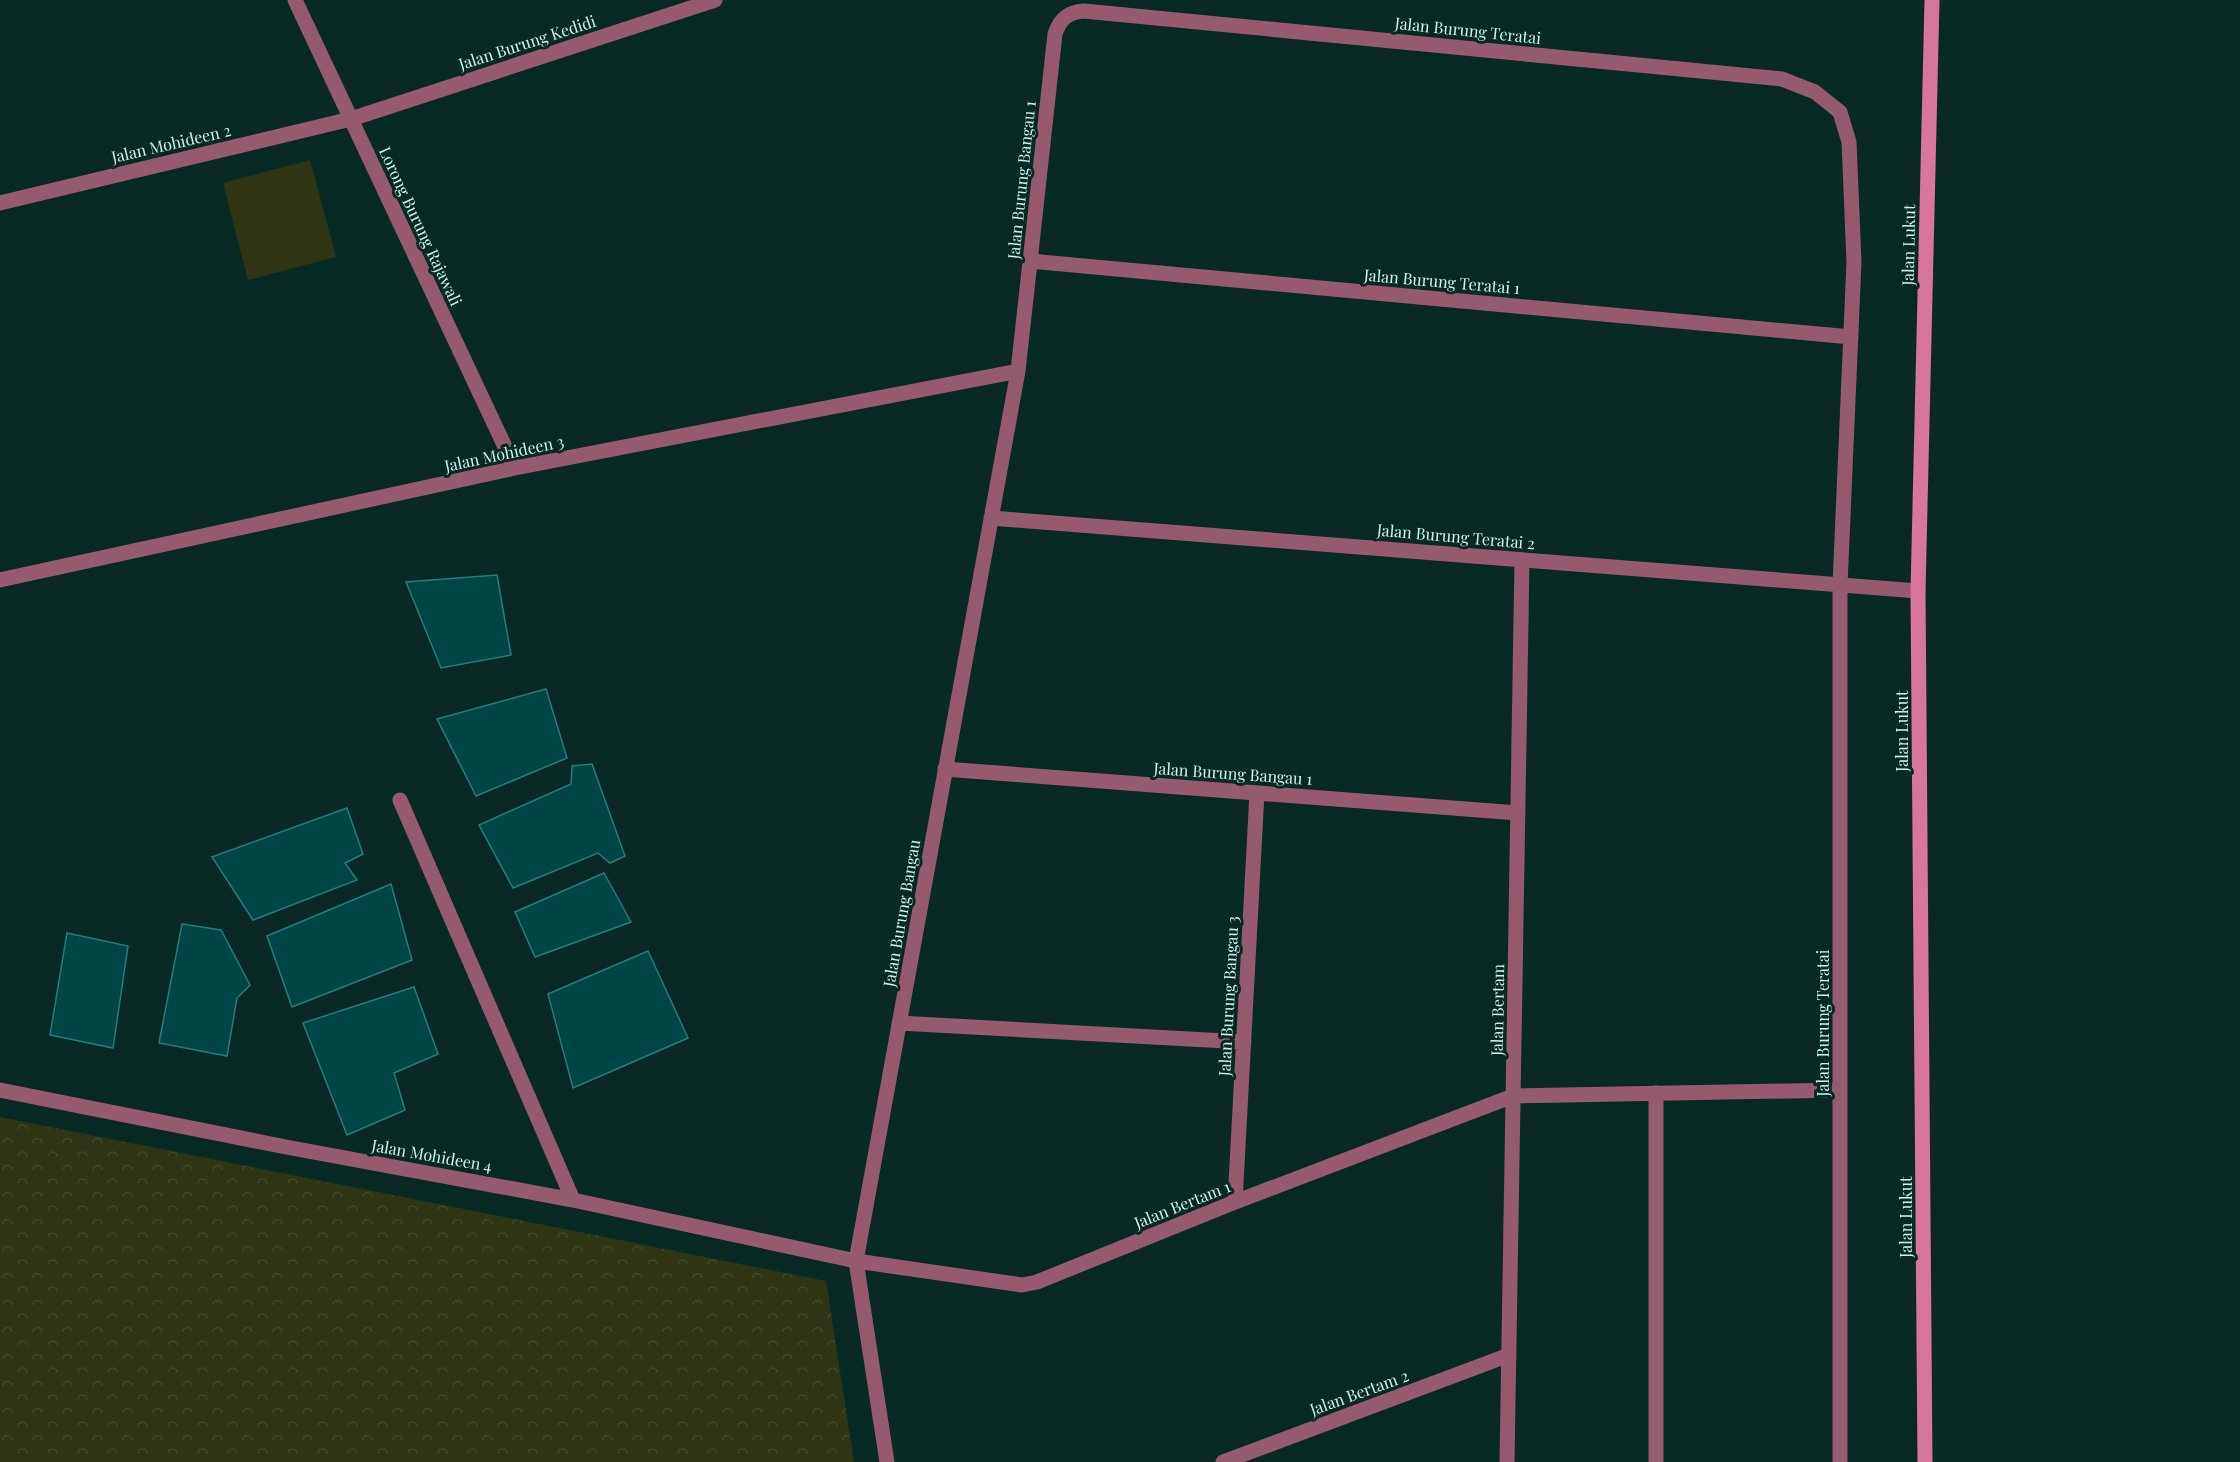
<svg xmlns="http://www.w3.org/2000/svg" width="2240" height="1462" viewBox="0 0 2240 1462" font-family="'Playfair Display',serif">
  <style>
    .grass { fill: #2f3414 }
    .forest { fill: url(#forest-crowns) }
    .building { fill: #004546; stroke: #237d7f; stroke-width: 1.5 }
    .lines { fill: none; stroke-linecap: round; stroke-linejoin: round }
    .minor { stroke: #965a6f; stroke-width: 15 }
    .secondary { stroke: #d7769a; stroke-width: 15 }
    .labels { text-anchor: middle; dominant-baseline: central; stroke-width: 6; stroke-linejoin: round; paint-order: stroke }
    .street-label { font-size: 16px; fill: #c7f6ea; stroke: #092a24 }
  </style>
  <defs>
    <pattern id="forest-crowns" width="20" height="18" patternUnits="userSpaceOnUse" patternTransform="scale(1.5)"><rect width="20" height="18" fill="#2f3414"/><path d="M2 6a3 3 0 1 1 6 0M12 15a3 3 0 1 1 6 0" fill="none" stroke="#42482b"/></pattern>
  </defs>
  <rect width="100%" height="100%" fill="#092a24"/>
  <!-- grass -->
  <path class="grass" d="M310,160L336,257L248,280L223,183Z"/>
  <!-- forest -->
  <path class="forest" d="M0,1117L826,1281L854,1462H0Z"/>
  <!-- building -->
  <path class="building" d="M497,575L511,655L441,668L406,582Z
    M546,689L567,758L476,796L437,719Z
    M592,764L625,856L610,863L598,853L513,888L479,825L571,784L572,766Z
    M347,808L363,854L345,863L357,880L253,920L212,857Z
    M604,873L631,922L535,957L515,912Z
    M391,884L412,960L292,1007L267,936Z
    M182,924L221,930L250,985L237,998L227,1056L159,1043Z
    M67,933L128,946L113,1048L50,1035Z
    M648,951L688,1038L573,1088L548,994Z
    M414,987L438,1054L394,1073L405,1110L347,1135L303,1023Z"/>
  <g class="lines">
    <!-- minor -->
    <path class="minor" d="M295,0L515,468
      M0,203L351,119L715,0
      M1030,261L1851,337
      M991,518L1918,591
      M0,580L515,468L1018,371
      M945,769L1518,813
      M400,800L573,1200
      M899,1023L1244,1042
      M0,1090L286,1147L573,1200L856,1261L1022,1285L1037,1282L1235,1202L1513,1096L1840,1090
      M1235,1202L1257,793
      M887,1462L856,1261L1018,371L1055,34C1060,19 1068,12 1084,11L1782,79L1815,92L1840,112L1849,142L1854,262L1840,585V1462
      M1223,1462L1509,1355
      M1507,1462L1522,560
      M1656,1462V1093"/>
    <!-- secondary -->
    <path class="secondary" d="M1925,1462L1918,591L1932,0"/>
  </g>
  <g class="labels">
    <!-- street labels -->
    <g class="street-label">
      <text transform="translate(1468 30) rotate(6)">Jalan Burung Teratai</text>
      <text transform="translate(527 42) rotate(-18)">Jalan Burung Kedidi</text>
      <text transform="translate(171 143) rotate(-13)">Jalan Mohideen 2</text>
      <text transform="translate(1021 180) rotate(-84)">Jalan Burung Bangau 1</text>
      <text transform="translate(421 226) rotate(65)">Lorong Burung Rajawali</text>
      <text transform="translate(1908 245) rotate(-89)">Jalan Lukut</text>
      <text transform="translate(1442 281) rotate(5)">Jalan Burung Teratai 1</text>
      <text transform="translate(504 453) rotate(-12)">Jalan Mohideen 3</text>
      <text transform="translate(1456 536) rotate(5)">Jalan Burung Teratai 2</text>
      <text transform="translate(1901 731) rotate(-90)">Jalan Lukut</text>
      <text transform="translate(1233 773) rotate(4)">Jalan Burung Bangau 1</text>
      <text transform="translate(901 913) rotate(-80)">Jalan Burung Bangau</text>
      <text transform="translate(1228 996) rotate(-87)">Jalan Burung Bangau 3</text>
      <text transform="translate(1497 1010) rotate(-89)">Jalan Bertam</text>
      <text transform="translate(1822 1023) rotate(-90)">Jalan Burung Teratai</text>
      <text transform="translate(432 1155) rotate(10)">Jalan Mohideen 4</text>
      <text transform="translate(1182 1204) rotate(-22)">Jalan Bertam 1</text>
      <text transform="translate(1905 1217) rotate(-90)">Jalan Lukut</text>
      <text transform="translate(1359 1392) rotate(-20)">Jalan Bertam 2</text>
    </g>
  </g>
</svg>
